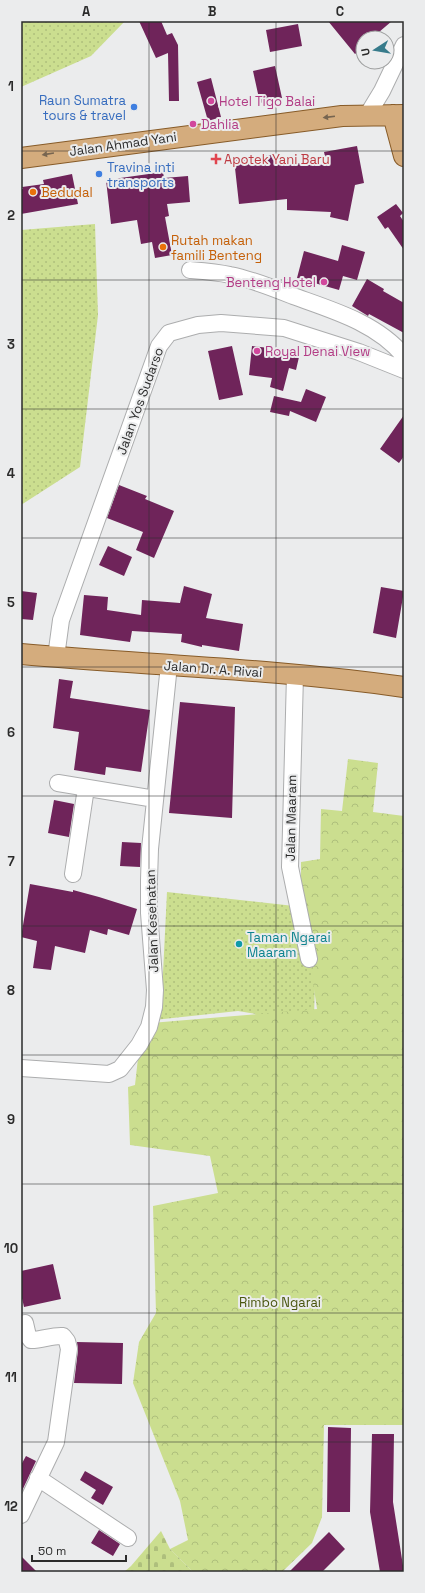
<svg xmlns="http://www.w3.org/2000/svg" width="425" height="1593" viewBox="0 0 425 1593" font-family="'Space Grotesk',sans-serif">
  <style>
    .green { fill: url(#green-dots) }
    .forest { fill: url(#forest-crowns) }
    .cemetery { fill: url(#cemetery-stones) }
    .building { fill: #6f245a }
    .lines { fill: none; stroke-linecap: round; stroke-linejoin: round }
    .minor-casing { stroke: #acadae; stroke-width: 18 }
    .major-casing { stroke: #875b28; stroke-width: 22 }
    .minor { stroke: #fff; stroke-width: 16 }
    .major { stroke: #d4ac7d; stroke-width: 20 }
    .oneway { fill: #776550 }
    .grid { fill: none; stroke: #2b2b2b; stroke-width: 1; stroke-opacity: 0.55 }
    .hotel-dot { fill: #d1479c; stroke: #ebeced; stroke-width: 1.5 }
    .shop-dot { fill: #3f7fe0; stroke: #ebeced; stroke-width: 1.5 }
    .health-dot { fill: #e0444e; stroke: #ebeced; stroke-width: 1.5 }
    .food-dot { fill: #e8710a; stroke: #ebeced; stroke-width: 1.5 }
    .culture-dot { fill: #0f9aa8; stroke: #ebeced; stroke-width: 1.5 }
    .labels { text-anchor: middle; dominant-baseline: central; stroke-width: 4; stroke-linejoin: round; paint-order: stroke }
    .shop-label { font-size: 13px; fill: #366cbe; stroke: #ebeced; text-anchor: end }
    .hotel-label { font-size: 13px; fill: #b23c85; stroke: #ebeced; text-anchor: start }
    .street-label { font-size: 13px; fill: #2b2b2b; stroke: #ebeced }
    .health-label { font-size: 13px; fill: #be3a42; stroke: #ebeced; text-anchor: start }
    .food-label { font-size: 13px; fill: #c56008; stroke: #ebeced; text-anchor: start }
    .culture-label { font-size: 13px; fill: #0d838f; stroke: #ebeced; text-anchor: start }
    .park-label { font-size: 13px; fill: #4a560f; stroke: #ebeced }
    .neatline { fill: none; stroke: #2b2b2b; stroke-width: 1.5 }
    .grid-label { font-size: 13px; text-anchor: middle; font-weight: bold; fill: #2b2b2b }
  </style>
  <defs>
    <pattern id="green-dots" width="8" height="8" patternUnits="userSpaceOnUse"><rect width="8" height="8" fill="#cbde8f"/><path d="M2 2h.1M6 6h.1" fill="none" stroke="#aebf7c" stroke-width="1.8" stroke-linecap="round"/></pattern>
    <pattern id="forest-crowns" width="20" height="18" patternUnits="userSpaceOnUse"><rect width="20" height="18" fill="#cbde8f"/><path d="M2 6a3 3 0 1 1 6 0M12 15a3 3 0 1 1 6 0" fill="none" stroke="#aebf7c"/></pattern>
    <pattern id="cemetery-stones" width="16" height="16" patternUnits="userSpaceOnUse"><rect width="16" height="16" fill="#cbde8f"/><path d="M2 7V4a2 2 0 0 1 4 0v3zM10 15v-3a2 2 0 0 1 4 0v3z" fill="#aebf7c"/></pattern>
  </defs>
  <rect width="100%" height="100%" fill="#ebeced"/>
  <!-- green -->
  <path class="green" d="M21,21H125L91,56L21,87Z
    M95,224L98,315L80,467L21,505V230Z
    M167,892L312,908L315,980L314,1018L291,1020L238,1011L154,1020L162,993Z"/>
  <!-- forest -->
  <path class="forest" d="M348,759L378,763L373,812L404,816V1425H324L322,1517L312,1543L282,1572H193L170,1549L188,1540L180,1501L133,1383L139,1342L156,1313L153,1206L218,1193L210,1156L130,1145L128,1087L135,1085L138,1058L151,1023L317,1009L301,900V862L320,859L321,809L342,811Z"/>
  <!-- cemetery -->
  <path class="cemetery" d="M161,1531L170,1549L193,1572H124L131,1566Z"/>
  <!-- building -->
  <path class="building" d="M139,21H161L167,35L172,33L178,45L179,101H169L168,53L156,58Z
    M328,21H392L372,38H363V48L355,54Z
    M298,24L302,46L270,52L266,30Z
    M275,66L282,98L260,103L253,71Z
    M211,78L221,117L208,121L197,82Z
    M357,146L364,183L355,185L348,221L330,217L331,212L287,210V199L239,204L234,159L279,154L280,162L327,165L324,152Z
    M163,172L164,178L188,176L190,202L167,204L169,216L165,217L172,255L155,258L152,242L141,244L137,220L111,224L106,180Z
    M72,174L78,204L21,214V189H23L22,187L44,184L43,180Z
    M396,204L403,213L400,216L404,222V250L388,227L385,229L377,217Z
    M342,245L365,252L357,280L343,276L339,290L297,278L304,251L338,261Z
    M367,279L384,289L383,291L404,303V333L369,314L368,316L352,306Z
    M232,346L243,395L219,400L208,351Z
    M252,346L269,348L299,357L296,370L289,368L283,391L270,387L272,378L249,375Z
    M306,389L326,397L316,422L290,411L289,416L270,412L274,396L301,402Z
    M404,415V456L399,463L380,449Z
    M119,485L147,496L145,499L174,511L154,558L136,550L143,532L107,518Z
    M108,546L132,557L124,576L99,565Z
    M184,586L212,594L206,618L243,624L239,651L202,645V647L181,642L182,634L132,631L130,642L80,635L84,595L108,597L107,610L141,615L142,600L180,603Z
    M381,587L404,591L396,638L373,633Z
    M21,591L37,593L33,620L21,619Z
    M59,679L73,681L70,698L150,710L141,772L106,767L105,775L74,770L79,732L53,728Z
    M180,702L235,707L232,818L169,813Z
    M54,800L74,804L69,837L48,833Z
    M122,842L141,843L140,867L120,866Z
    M30,884L73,892V890L99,897L137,909L129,935L108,929L107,935L90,930L85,953L55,946L51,970L33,968L37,941L21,937Z
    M53,1264L61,1299L24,1307L21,1294V1271Z
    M77,1342L123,1343L122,1384L74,1383L78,1350Z
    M328,1427L351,1428L350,1512H327Z
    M372,1434H394L393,1502L404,1572H380L370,1512Z
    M26,1456L36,1461L21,1493V1465Z
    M85,1471L113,1487L103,1505L91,1498L96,1490L80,1480Z
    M99,1530L120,1544L113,1556L91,1543Z
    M329,1532L345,1549L322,1572H289Z
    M21,1556L37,1572H21Z"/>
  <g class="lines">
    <defs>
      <path id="minor" d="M368,114L382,91L404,45
        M190,270C203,271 217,272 230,275C251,279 273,288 293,296C332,310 377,323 404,356
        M56,657L61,620L159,346L169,333L198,325L221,323L284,328L359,352L404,370
        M295,675L290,867L309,959
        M58,783L155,799
        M73,874L86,788
        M21,1068L109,1074L120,1069L139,1045L149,1027L154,1007L155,990L149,913V880L150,849L169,665
        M38,1478L128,1538
        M21,1515L56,1442L69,1349L67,1341L63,1336C52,1335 43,1340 31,1340L28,1336L25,1323"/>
      <path id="major" d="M393,115L404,156
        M21,158L342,116L404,115
        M21,654C149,665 277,669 404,687"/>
    </defs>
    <!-- minor casing -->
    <use href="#minor" class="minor-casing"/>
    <!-- major casing -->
    <use href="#major" class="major-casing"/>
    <!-- minor -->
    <use href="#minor" class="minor"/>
    <!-- major -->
    <use href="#major" class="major"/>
  </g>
  <!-- one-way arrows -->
  <defs><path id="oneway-solid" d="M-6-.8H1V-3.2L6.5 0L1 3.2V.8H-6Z"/></defs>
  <g class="oneway">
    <use href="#oneway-solid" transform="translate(329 117) rotate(173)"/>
    <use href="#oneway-solid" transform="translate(48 154) rotate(171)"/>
  </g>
  <!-- grid -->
  <path class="grid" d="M149,21V1572M276,21V1572M21,151H404M21,280H404M21,409H404M21,538H404M21,667H404M21,796H404M21,926H404M21,1055H404M21,1184H404M21,1313H404M21,1442H404"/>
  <!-- markers -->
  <g class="hotel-dot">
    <circle cx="211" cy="101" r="4"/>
    <circle cx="193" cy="124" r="4"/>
    <circle cx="324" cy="282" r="4"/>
    <circle cx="257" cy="351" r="4"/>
  </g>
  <g class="shop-dot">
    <circle cx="134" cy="107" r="4"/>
    <circle cx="99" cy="174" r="4"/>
  </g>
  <path class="health-dot" d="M214 153h4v4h4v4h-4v4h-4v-4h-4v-4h4z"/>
  <g class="food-dot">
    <circle cx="33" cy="192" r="4"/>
    <circle cx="163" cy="247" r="4"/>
  </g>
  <circle class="culture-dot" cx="239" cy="944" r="4"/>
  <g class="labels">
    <!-- shop labels -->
    <g class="shop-label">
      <text x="126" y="100">Raun Sumatra<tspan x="126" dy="15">tours &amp; travel</tspan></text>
      <text x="107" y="167" text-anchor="start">Travina inti<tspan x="107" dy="15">transports</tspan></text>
    </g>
    <!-- hotel labels -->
    <g class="hotel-label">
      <text x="219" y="101">Hotel Tigo Balai</text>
      <text x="201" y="124">Dahlia</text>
      <text x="316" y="282" text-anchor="end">Benteng Hotel</text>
      <text x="265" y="351">Royal Denai View</text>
    </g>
    <!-- street labels -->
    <g class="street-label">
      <text transform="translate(123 144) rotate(-8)">Jalan Ahmad Yani</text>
      <text transform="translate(140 401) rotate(-70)">Jalan Yos Sudarso</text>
      <text transform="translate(213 669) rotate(4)">Jalan Dr. A. Rivai</text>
      <text transform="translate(291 818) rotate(-89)">Jalan Maaram</text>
      <text transform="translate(152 921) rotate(-92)">Jalan Kesehatan</text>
    </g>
    <!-- health labels -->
    <g class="health-label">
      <text x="224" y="159">Apotek Yani Baru</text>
    </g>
    <!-- food labels -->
    <g class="food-label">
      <text x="41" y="192">Bedudal</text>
      <text x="171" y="240">Rutah makan<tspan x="171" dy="15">famili Benteng</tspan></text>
    </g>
    <!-- culture labels -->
    <g class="culture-label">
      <text x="247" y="937">Taman Ngarai<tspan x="247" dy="15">Maaram</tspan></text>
    </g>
    <!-- park labels -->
    <g class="park-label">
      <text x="280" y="1302">Rimbo Ngarai</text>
    </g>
  </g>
  <!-- border -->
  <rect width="425" height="1593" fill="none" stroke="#ebeced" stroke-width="44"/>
  <!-- north arrow -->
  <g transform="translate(375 50) rotate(258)"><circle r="19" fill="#ebeced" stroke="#9e9f9f"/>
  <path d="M0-3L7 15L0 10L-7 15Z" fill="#377b8b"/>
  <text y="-6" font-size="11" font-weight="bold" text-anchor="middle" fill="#2b2b2b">U</text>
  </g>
  <!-- scale -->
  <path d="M32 1555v6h94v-6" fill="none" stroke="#2b2b2b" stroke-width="2"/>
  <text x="38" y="1555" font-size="12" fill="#2b2b2b" stroke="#ebeced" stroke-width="3" paint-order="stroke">50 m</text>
  <rect x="22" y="22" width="381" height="1549" class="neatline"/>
  <g class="grid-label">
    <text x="86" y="16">A</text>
    <text x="212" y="16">B</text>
    <text x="340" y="16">C</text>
    <text x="11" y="91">1</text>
    <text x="11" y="220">2</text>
    <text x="11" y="349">3</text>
    <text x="11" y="478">4</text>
    <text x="11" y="607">5</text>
    <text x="11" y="737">6</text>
    <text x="11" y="866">7</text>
    <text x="11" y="995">8</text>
    <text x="11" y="1124">9</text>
    <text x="11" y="1253">10</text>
    <text x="11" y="1382">11</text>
    <text x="11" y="1511">12</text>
  </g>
</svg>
